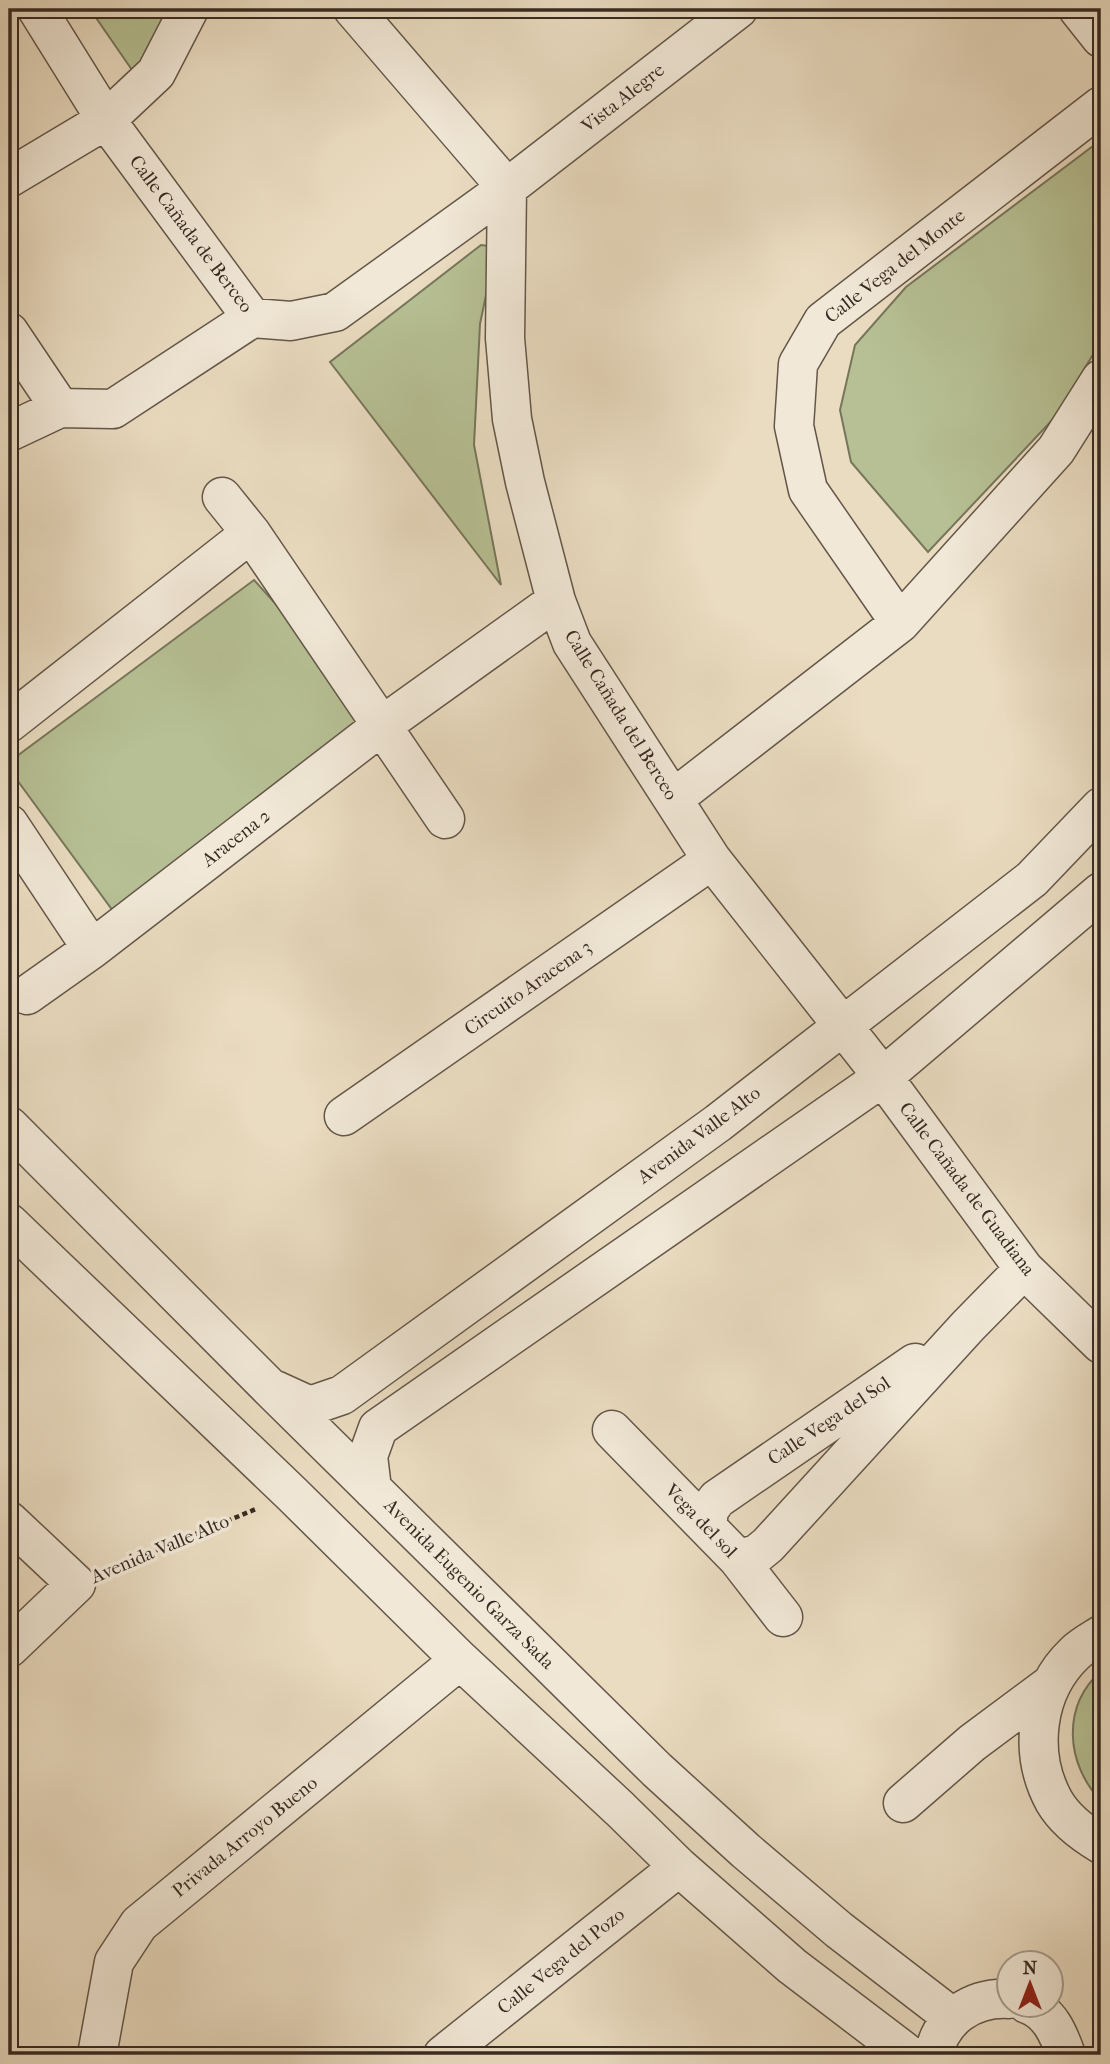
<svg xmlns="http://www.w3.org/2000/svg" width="1110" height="2064" viewBox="0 0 1110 2064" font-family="'IM FELL French Canon',serif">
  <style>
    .green { fill: #b6c094; stroke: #77765c; stroke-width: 2 }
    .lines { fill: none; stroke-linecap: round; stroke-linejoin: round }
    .minor-casing { stroke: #64574a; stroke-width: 41 }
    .path { stroke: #382b23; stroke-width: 4.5; stroke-dasharray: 5 3.5; stroke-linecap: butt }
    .minor { stroke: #f1e8d7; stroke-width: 38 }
    .labels { text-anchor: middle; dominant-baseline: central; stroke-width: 7; stroke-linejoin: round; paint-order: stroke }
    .street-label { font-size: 19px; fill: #382b23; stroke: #f1e8d7 }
  </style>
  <rect width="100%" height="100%" fill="#eadcc1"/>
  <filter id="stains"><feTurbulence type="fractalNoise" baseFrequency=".00286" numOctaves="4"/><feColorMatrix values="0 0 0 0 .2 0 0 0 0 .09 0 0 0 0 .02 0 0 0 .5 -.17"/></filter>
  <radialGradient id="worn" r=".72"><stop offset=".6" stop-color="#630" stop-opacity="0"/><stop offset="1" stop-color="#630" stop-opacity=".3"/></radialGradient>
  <!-- green -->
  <path class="green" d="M90,9H178L150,66L132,70Z
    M1101,140V341L1057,415L928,552L851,462L840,410L855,345L906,287Z
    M481,245L496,247L480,324L474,445L501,585L330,362Z
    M254,580L346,682L368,713L116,915L9,769V762Z
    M1101,1671V1801C1066,1764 1061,1707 1101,1671Z"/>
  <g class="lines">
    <defs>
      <path id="minor" d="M37,9L106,120L252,318L291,321L335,312L507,188L738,9
        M353,9L507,188
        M1078,9L1101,38
        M9,178L106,120L156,73L189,9
        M507,188L505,338L512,419L525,482L556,601L572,643L712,860L883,1077L1024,1269L1101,1344
        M9,332L60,408
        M9,432L60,408L113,409L252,318
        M222,497L251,533L445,819
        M900,623L808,490L794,426L798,364L823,321L1101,106
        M9,723L251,533
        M673,799L900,623L1056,450L1101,379
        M9,824L92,949
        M27,995L92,949L380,727L556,601
        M344,1116L712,860
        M9,1126L270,1388L657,1770L746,1851L839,1930L952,2017
        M9,1223L292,1494L460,1660L620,1809L679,1867L792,1966L909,2055
        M275,1390L310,1406L342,1395L718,1123L1032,879L1101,807
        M612,1430L738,1559L783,1617
        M372,1489L368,1456L378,1428L883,1077L1101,892
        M9,1521L76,1584L9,1648
        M707,1527L709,1510L717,1499L915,1363
        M738,1559L757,1554L768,1545L968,1326L1024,1269
        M1101,1635C1093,1640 1082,1646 1075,1653C1035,1691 1028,1753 1054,1801C1065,1820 1084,1834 1101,1844
        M903,1803L972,1743L1050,1685
        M1027,2004C1050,2012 1059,2035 1066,2055
        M97,2055L114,1962L139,1924L460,1660
        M443,2055L679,1867
        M934,2055C940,2018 973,1997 1009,1999"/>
    </defs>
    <!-- minor casing -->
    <use href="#minor" class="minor-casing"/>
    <!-- path -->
    <path class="path" d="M109,1570L256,1509"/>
    <!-- minor -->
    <use href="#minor" class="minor"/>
  </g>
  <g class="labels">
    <!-- street labels -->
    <g class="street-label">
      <text transform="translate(623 98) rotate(-38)">Vista Alegre</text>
      <text transform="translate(191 234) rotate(53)">Calle Cañada de Berceo</text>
      <text transform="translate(895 266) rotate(-38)">Calle Vega del Monte</text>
      <text transform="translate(621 715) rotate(58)">Calle Cañada del Berceo</text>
      <text transform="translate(236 838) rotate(-38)">Aracena 2</text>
      <text transform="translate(528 988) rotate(-35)">Circuito Aracena 3</text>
      <text transform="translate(699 1135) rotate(-37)">Avenida Valle Alto</text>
      <text transform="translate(967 1189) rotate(53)">Calle Cañada de Guadiana</text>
      <text transform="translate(829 1421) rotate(-34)">Calle Vega del Sol</text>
      <text transform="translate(701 1521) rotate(46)">Vega del sol</text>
      <text transform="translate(160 1549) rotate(-23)">Avenida Valle Alto</text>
      <text transform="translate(469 1584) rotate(45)">Avenida Eugenio Garza Sada</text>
      <text transform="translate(245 1837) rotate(-39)">Privada Arroyo Bueno</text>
      <text transform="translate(561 1961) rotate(-39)">Calle Vega del Pozo</text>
    </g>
  </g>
  <!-- margin -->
  <rect width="1110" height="2064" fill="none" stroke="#eadcc1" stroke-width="35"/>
  <rect x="10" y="10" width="1089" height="2043" fill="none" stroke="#382b23" stroke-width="3.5"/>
  <rect x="18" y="18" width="1075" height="2029" fill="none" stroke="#382b23" stroke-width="2"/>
  <!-- north arrow -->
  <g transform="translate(1030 1984)"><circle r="33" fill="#f1e8d7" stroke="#a79c8f" stroke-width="2"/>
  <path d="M0-5L12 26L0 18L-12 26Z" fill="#8f2418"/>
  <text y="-10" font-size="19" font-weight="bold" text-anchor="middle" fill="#382b23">N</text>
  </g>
  <rect width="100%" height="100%" filter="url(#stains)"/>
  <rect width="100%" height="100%" fill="url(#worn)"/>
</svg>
